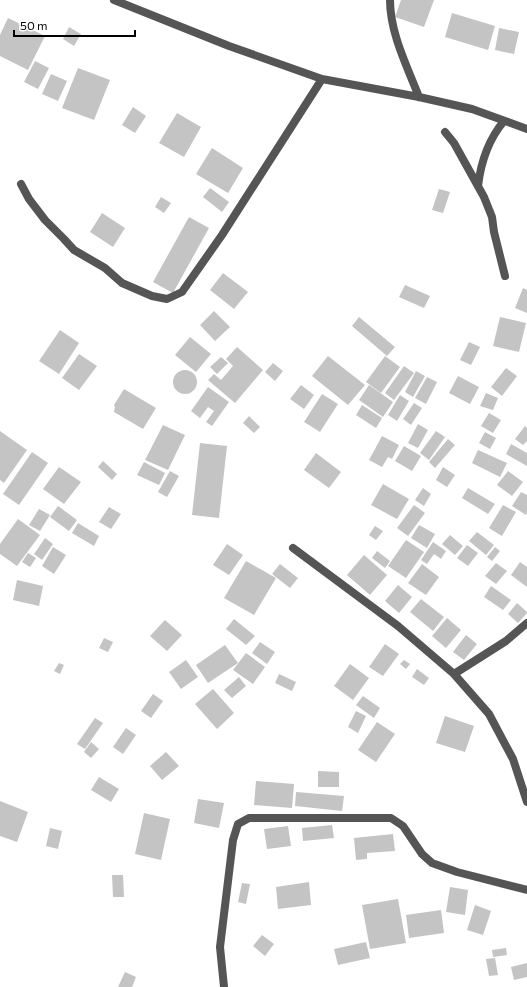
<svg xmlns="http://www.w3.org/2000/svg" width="527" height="987" viewBox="0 0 527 987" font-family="Commissioner,sans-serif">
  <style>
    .building { fill: #c4c4c4 }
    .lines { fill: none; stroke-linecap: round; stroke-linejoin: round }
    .street { stroke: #555; stroke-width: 8 }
  </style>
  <rect width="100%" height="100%" fill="#fff"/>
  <!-- building -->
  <path class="building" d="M401,0H434L424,27L395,17Z
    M452,13L495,26L488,50L445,37Z
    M8,18L45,36L28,70L0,56V35Z
    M69,27L81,34L74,46L63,39Z
    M499,28L519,32L514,54L495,50Z
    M35,61L49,68L38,89L24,82Z
    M78,68L110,80L94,120L62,108Z
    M51,74L67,81L58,101L42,94Z
    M133,107L146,116L135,133L122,125Z
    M177,113L201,127L184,157L159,143Z
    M212,148L243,168L228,193L196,174Z
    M210,188L229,202L222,212L203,197Z
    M439,189L450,192L443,213L432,210Z
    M161,197L171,203L164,213L155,207Z
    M102,213L125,228L113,247L90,232Z
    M189,217L209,228L173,293L153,282Z
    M223,273L248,292L234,309L210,290Z
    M405,285L430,296L424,308L399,297Z
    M523,288L527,290V313L515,308Z
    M214,311L230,327L215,341L200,325Z
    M359,317L395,347L387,356L352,326Z
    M500,317L526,323L519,352L493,346Z
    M60,330L79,343L59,374L39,361Z
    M190,337L211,354L196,372L175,355Z
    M469,342L480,347L471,365L460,360Z
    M237,347L263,370L235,403L208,380L214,374L221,380L233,366L226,359Z
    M79,354L97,366L79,390L62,378Z
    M328,356L365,385L348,405L312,376Z
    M385,356L400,367L381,393L366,382Z
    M221,357L228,363L217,374L210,367Z
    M273,363L283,371L275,381L265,372Z
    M404,366L414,373L394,400L385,393Z
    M506,368L517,376L502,396L491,387Z
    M173 382a12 12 0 1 1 24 0a12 12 0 1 1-24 0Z
    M416,371L425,376L413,397L405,392Z
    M458,376L479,387L470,404L449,393Z
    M427,377L437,382L426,404L415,398Z
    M301,385L314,395L304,409L290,399Z
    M369,385L393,402L383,417L359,400Z
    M208,387L229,402L212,426L206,422L214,411L208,407L200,418L191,411Z
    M124,389L156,408L143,429L114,412L115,407L114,405Z
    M486,393L498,398L493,410L480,406Z
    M322,394L338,404L320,432L304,422Z
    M400,395L409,401L397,421L388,415Z
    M414,403L422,408L411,425L403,419Z
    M362,405L382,418L376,428L356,415Z
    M489,413L501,420L493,433L481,426Z
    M249,416L260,427L254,433L243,423Z
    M418,424L428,430L418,448L408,443Z
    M163,425L185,435L168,470L145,460Z
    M525,426L527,428V441L523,445L515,439Z
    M0,431L27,450L4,483L0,480Z
    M436,431L445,437L429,460L420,453Z
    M485,432L496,438L490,449L479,443Z
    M382,436L399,445L392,459L388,457L382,467L369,460Z
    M448,439L455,445L435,468L429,462Z
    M200,443L227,446L219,518L192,515Z
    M511,444L527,453V466L506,454Z
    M404,446L421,456L412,471L395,461Z
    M478,450L507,463L500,477L472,463Z
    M32,452L48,463L19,505L3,494Z
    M316,453L341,472L329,488L304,470Z
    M103,461L117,474L112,480L98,467Z
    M144,462L165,473L159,485L137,475Z
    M59,467L81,482L64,504L43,489Z
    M443,467L455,475L447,487L436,480Z
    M170,471L179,476L167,497L158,492Z
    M508,471L523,482L512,496L497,485Z
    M383,484L409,499L397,519L371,505Z
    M423,488L431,494L424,506L415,500Z
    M468,488L495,504L488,514L462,498Z
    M521,492L527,495V512L526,515L512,506Z
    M414,505L425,513L408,536L397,528Z
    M503,505L516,512L502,536L489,528Z
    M58,506L77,520L69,531L50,517Z
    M109,507L121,514L111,529L99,522Z
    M39,509L50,515L40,531L29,525Z
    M18,519L40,535L17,566L0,554V544Z
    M78,523L99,536L94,546L72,533Z
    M419,525L435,534L427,548L411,538Z
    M375,526L383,531L376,540L369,535Z
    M477,532L494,545L486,555L469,541Z
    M450,535L463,546L455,555L442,544Z
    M45,538L53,544L42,560L34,554Z
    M406,540L424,552L406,578L388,566Z
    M433,542L446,551L441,559L434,554L427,564L421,560Z
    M227,544L243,555L229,575L213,565Z
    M467,545L478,553L468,566L457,558Z
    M53,547L66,555L54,574L42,566Z
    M495,547L500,551L492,561L487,557Z
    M377,551L390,561L385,568L372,558Z
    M28,553L36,558L30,567L22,562Z
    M364,555L387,575L370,595L347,575Z
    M246,561L276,578L254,615L224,598Z
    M520,562L527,567V587L511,575Z
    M496,563L507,571L496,584L485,576Z
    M280,564L298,578L290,588L272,574Z
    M422,564L439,577L426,595L408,583Z
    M17,580L43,586L39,606L13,600Z
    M398,585L412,597L399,613L385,601Z
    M491,586L511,600L503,610L484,597Z
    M421,599L444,617L433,631L410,612Z
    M517,603L527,612V613L518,623L508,614Z
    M447,618L461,630L446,648L432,636Z
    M234,619L255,636L246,645L226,629Z
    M165,620L182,635L167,651L150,636Z
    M466,635L477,644L464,660L453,652Z
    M104,638L113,642L108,652L99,648Z
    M260,642L275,652L267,664L252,653Z
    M385,644L399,654L383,676L369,667Z
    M225,645L238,663L208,683L196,665Z
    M246,653L265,667L253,684L233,670Z
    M186,660L198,677L181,689L169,672Z
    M404,660L410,664L406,669L400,664Z
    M59,663L64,665L60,674L54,671Z
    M350,664L369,678L353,700L334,686Z
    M417,669L429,678L424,685L412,677Z
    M279,674L296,682L292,691L275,683Z
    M239,677L246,686L232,698L224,690Z
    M213,689L234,713L217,729L195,704Z
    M153,694L163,701L151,718L141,711Z
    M363,696L380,708L374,718L356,705Z
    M356,711L366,716L358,733L348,727Z
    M445,716L474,726L465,752L436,743Z
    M95,718L103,723L85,749L77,744Z
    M377,722L395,734L376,762L358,750Z
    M126,728L136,735L123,754L113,747Z
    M91,742L99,749L91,758L84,752Z
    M166,752L179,766L162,780L150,766Z
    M318,771L339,772V787H318Z
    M99,777L119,789L111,802L91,790Z
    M256,781L294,784L292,808L254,805Z
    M296,792L344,796L342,811L295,806Z
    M198,799L224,803L219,828L194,823Z
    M0,801L28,812L17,842L0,836Z
    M144,813L170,819L161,860L135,854Z
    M332,825L334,838L303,841L302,828Z
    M288,826L291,846L267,849L264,829Z
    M50,828L62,831L58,849L46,846Z
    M393,834L395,851L367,853V859L356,860L354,838Z
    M112,875H123L124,897H113Z
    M309,882L311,905L278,909L276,887Z
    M242,883L250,884L246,904L238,902Z
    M450,887L468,890L465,915L446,912Z
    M398,899L406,943L370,949L362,905Z
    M475,905L491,911L483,935L467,930Z
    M441,910L444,933L409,938L406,915Z
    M262,935L274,944L265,956L253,946Z
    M366,942L370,958L338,965L334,949Z
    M506,948L507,955L493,957L492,950Z
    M495,958L498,975L489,976L486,959Z
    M527,963V977L514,980L511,967Z
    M125,972L136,977L132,987H118Z"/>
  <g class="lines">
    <!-- street -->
    <path class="street" d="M114,0L229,46L322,79L419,97L472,109L527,129
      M390,0C390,33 407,66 419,97
      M445,132L454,143L484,197L492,217L494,232L505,276
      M21,184L29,199L45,220L64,239L74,250L105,268L122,283L152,296L167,299L182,292L222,235L322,79
      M478,186C481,161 488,140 504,121
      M293,548L398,626L454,674L489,714L513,759L527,802
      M454,674L506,641L527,623
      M224,987L220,947L233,840L238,824L249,818H391L403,826L422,854L432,863L457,872L527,890"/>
  </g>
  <!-- scale -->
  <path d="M14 30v6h121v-6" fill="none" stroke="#000000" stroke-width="2"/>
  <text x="20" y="30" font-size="12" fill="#000000" stroke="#ffffff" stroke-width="3" paint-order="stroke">50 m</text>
</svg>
